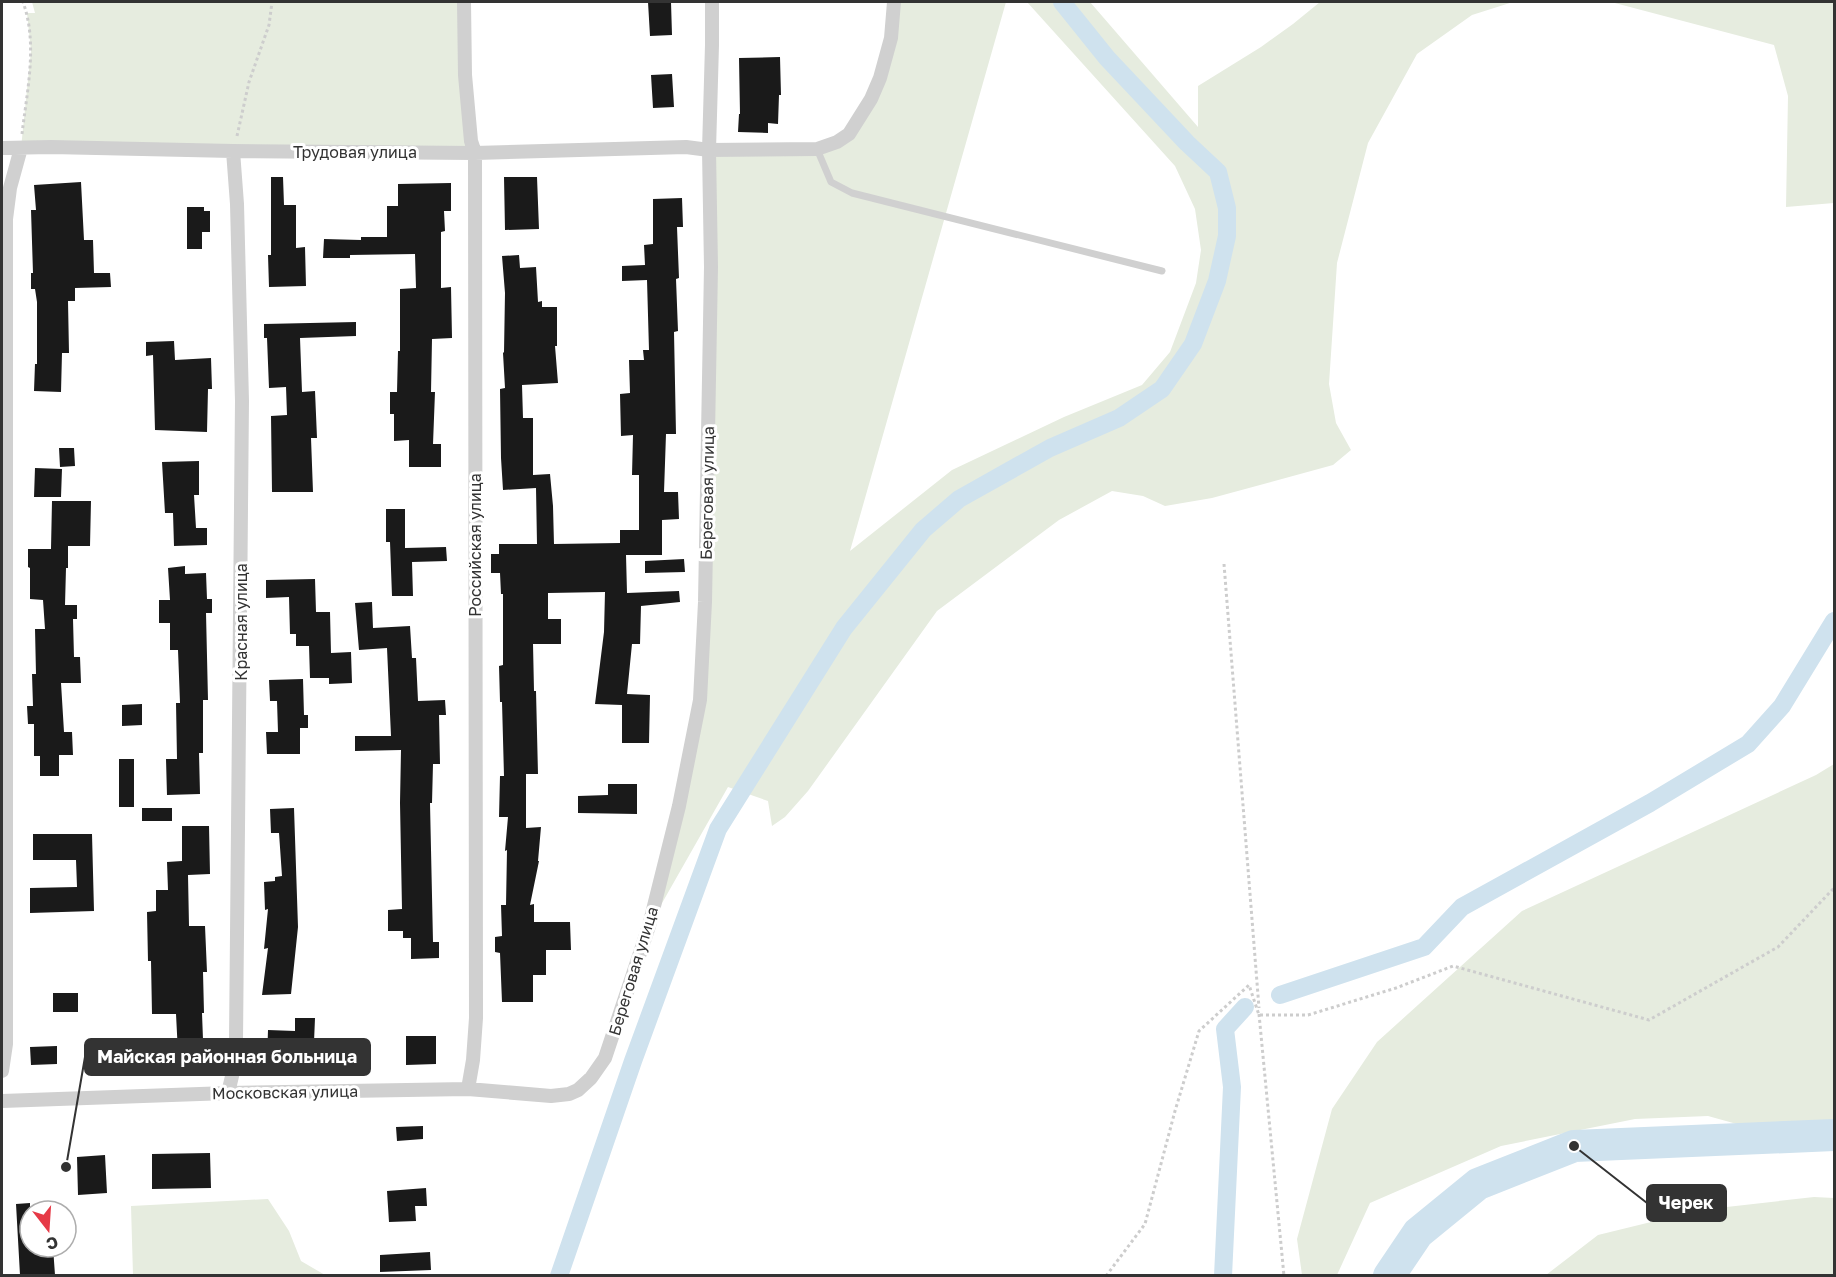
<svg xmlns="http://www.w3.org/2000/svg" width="1836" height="1277" viewBox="0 0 1836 1277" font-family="'Golos Text',sans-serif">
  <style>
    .green { fill: #e6ecdf }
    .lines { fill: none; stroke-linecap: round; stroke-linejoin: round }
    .canal { stroke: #cfe2ee; stroke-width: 18 }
    .river { stroke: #cfe2ee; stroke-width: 32 }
    .building { fill: #1a1a1a }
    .path { stroke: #cdcdcd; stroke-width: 3; stroke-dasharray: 3 3; stroke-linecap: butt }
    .lane { stroke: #d0d0d0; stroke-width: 7 }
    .street { stroke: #d0d0d0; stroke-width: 14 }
    .labels { text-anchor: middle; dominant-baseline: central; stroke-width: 6; stroke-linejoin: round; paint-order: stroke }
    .street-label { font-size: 16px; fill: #333; stroke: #fff }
    .leader { fill: none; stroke: #333; stroke-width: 2 }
    .callout-dot { fill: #333; stroke: #fff; stroke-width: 2 }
    .callout { fill: #333; stroke: #333; stroke-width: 2 }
    .callout-label { font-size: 18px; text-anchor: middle; font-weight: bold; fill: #fff }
  </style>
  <rect width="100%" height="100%" fill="#fff"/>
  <!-- green -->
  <path class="green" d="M32,2H464L475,153L21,148L31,51L27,13H35Z
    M894,2H1006L850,551L952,470L1064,417L1142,385L1170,352L1196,283L1201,250L1195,209L1175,166L1027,2H1090L1198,127V86L1261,47L1293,24L1320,2H1513L1472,15L1417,54L1368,143L1337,263L1329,384L1336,423L1351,450L1333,465L1212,498L1165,506L1143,496L1112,491L1059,520L937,611L808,791L785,817L772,826L768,801L728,787L649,926L700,700L709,150L837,142L871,99Z
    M1611,2H1834V203L1786,207L1788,96L1774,45Z
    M1834,764V1151L1708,1116L1635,1119L1501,1146L1370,1203L1337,1275H1302L1297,1239L1332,1109L1377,1042L1522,911L1816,775Z
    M1814,1197L1834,1198V1275H1546L1598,1235L1700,1210Z
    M268,1199L289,1231L301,1261L325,1275H133L131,1206Z"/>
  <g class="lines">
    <!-- canal -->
    <path class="canal" d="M1280,995L1424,947L1462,907L1650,803L1748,744L1782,706L1834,621
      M559,1276L633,1061L718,829L844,628L923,530L959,499L1050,448L1119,418L1162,389L1193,344L1217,281L1227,236V208L1218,172L1187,143L1107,58L1062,2
      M1223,1276L1232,1087L1225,1029L1245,1007"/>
    <!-- river -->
    <path class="river" d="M1389,1276L1418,1233L1478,1184L1574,1146L1834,1135"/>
  </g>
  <!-- building -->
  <path class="building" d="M648,2H671L672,35L650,36Z
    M780,57L781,95H779L778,124L768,123V133L738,132L739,114H740L739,58Z
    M672,74L674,107L653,108L651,75Z
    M271,177H283L284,205H296V248L305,247L306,286L269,287L268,255H271Z
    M504,177H537L539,229L505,230Z
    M81,182L84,240H93L94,273H110L111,287L75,288V301H68L69,353H62L61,392L34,391L35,364H37V302L35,289H31V273H33L31,210H36L34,185Z
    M451,183V211H444L445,231L441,232V288L451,287L452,338L432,339L431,392H435L433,444H441V467H409V440L394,441V414H390V392H397L398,351H400V289L416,288L415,254L350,255V258H323L324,239L361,240V237H387V206H398V184Z
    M682,198L683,227H677L679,278L676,279L678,331L674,332L676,434H666L664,492H678L679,519L662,520V555H626L627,593L679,591L680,602L641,606L640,644H632L627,694L650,695L649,743H622V705L595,704L604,632L605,592L548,593V619H561V644H533L534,691H536L538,774H526V828L541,827L538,861H539L530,905L534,904V922H570L571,950H546V975H533V1002H502L500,953L495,952V937L502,936L501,905H506L507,850L505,851L508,817H499L500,776H504L502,702H500L499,666L503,665V594H501L500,573H491V554H499V544H537L536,488L503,490L501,458L500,389L505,388L503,353L504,352L505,293L502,256L519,255L520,268L536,267L538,302L542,301V307H557V346H555L558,383L522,385L523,418H533V475L550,474L553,506L554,544L620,543V530H639V475H632L633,435L621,436L620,394L630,393L629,360H644L643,350H649L647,280L622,281V266L645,265L644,245L653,244V199Z
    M187,207H204V211H210V232H202V249H187Z
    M356,322V336L300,338L302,392L315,391L317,438H311L313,492H272L271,416L287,415L286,387L269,388L267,338H264V324Z
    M174,341L175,360L211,358L212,389H208L207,432L155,430L153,355L146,356V342Z
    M59,448H74L75,466L60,467Z
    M199,461V495H194L196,528H207V545L174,546L173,513H165L162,462Z
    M35,468L62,469L61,497H34Z
    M52,501H91L90,546H68V568H66L65,605H77V619H73L74,657H80L81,683H61L64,732H72L73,755H59V776H40V756H34V724H28L27,706H33L32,674H36L35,629H45L43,600L30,599V568L28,567V549H51Z
    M386,509H405V548L446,547L447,561L412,562L413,596H392L390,542H386Z
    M684,559L685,572L645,573V561Z
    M185,566V574L206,573L207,599H212V613H206L208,700H203V753H199L200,794L167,795L166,759H177L176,703H180L178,650H170V623H159V600H170L168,568Z
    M315,579L316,612H330L331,653L351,652L352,683L329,684V678H310L309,646H296V634H290L289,597L266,598V580Z
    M372,602L373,628L410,626L412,658H416L418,701L445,700L446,715H439L440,764H433L432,803H430L433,942H439V958L411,959V938H403V931H388V910L402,909L400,803L401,750L355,751V736H391L387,648L359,650L355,603Z
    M303,679L304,715H308V728H300V754H267L266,732H278L277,701H270L269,680Z
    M142,704V725L122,726V705Z
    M119,759H134V807H119Z
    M608,784H637V814L578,813V796L608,795Z
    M142,808H172V821H142Z
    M294,808L298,927L291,994L262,995L268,948L264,949L268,909L265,910L264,882L275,881V877L282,876L279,833H271L270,809Z
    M182,826H209L210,874L188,875L189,926H205L207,972H203L204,1013H202L204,1066L120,1068V1053H178L176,1014H152L151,961H148L147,912L156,911V890H168L167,862L182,861Z
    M33,834H92L94,911L30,913V888L77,887L76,860H33Z
    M53,993H78V1012H53Z
    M295,1018H315L313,1066H294V1062L267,1061L268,1030L295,1031Z
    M406,1036H436V1064L406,1065Z
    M57,1046V1064L31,1065L30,1047Z
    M423,1126V1139L397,1141L396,1127Z
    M210,1153L211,1188L152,1189V1154Z
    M105,1155L107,1193L78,1195L77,1157Z
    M426,1188L427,1206H415L416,1221L389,1222L387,1191Z
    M30,1203V1247H53L55,1275H20L16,1204Z
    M430,1252L431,1270L380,1272V1255Z"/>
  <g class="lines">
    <!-- path -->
    <path class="path" d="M22,134C27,91 38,43 23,2
      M237,136L249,82L269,25L272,2
      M1224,564L1259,1008
      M1259,1014L1284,1276
      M1106,1276L1145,1224L1175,1111L1199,1031L1249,985L1259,1015H1308L1396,988L1453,966L1649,1020L1778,947L1834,888"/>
    <!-- lane -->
    <path class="lane" d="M817,149L831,182L852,193L1162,271"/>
    <!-- street -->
    <path class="street" d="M464,2L465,75L471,141L475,153L476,1018L473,1060L468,1089
      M2,148L51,147L233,151L475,153L686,147L709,150L712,45V2
      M2,1071L6,1044V219L10,188L21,148
      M228,1093L233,1072L236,1041L242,401L237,204L233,151
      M2,1101L228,1093L468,1089L551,1096L569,1094L578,1090L591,1078L605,1058L649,926L679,806L700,700L705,602L711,267L709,150L817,149L837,142L849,134L871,99L880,78L891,38L894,2"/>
  </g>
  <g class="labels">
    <!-- street labels -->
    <g class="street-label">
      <text x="355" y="152">Трудовая улица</text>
      <text transform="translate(707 493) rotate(-89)">Береговая улица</text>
      <text transform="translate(475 545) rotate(-90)">Российская улица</text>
      <text transform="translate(241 622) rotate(-90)">Красная улица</text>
      <text transform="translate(633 971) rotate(-73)">Береговая улица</text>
      <text transform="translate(285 1092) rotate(-1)">Московская улица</text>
    </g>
  </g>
  <!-- callouts -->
  <path class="leader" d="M66 1167L85 1057M1574 1146L1647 1203"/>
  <g class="callout-dot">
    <circle cx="66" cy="1167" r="6"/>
    <circle cx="1574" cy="1146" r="6"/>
  </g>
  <g class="callout">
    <rect x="85" y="1039" width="285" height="36" rx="6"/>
    <rect x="1647" y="1185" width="79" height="36" rx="6"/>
  </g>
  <g class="callout-label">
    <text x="227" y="1063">Майская районная больница</text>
    <text x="1686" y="1209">Черек</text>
  </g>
  <!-- border -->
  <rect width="1836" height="1277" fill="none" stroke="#333333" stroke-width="6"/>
  <!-- north arrow -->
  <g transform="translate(48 1229) rotate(163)"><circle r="28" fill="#ffffff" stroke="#adadad" stroke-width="1.5"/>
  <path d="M0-4.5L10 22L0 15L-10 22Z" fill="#e63946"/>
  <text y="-9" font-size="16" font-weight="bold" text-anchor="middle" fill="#333333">С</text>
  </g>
</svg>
